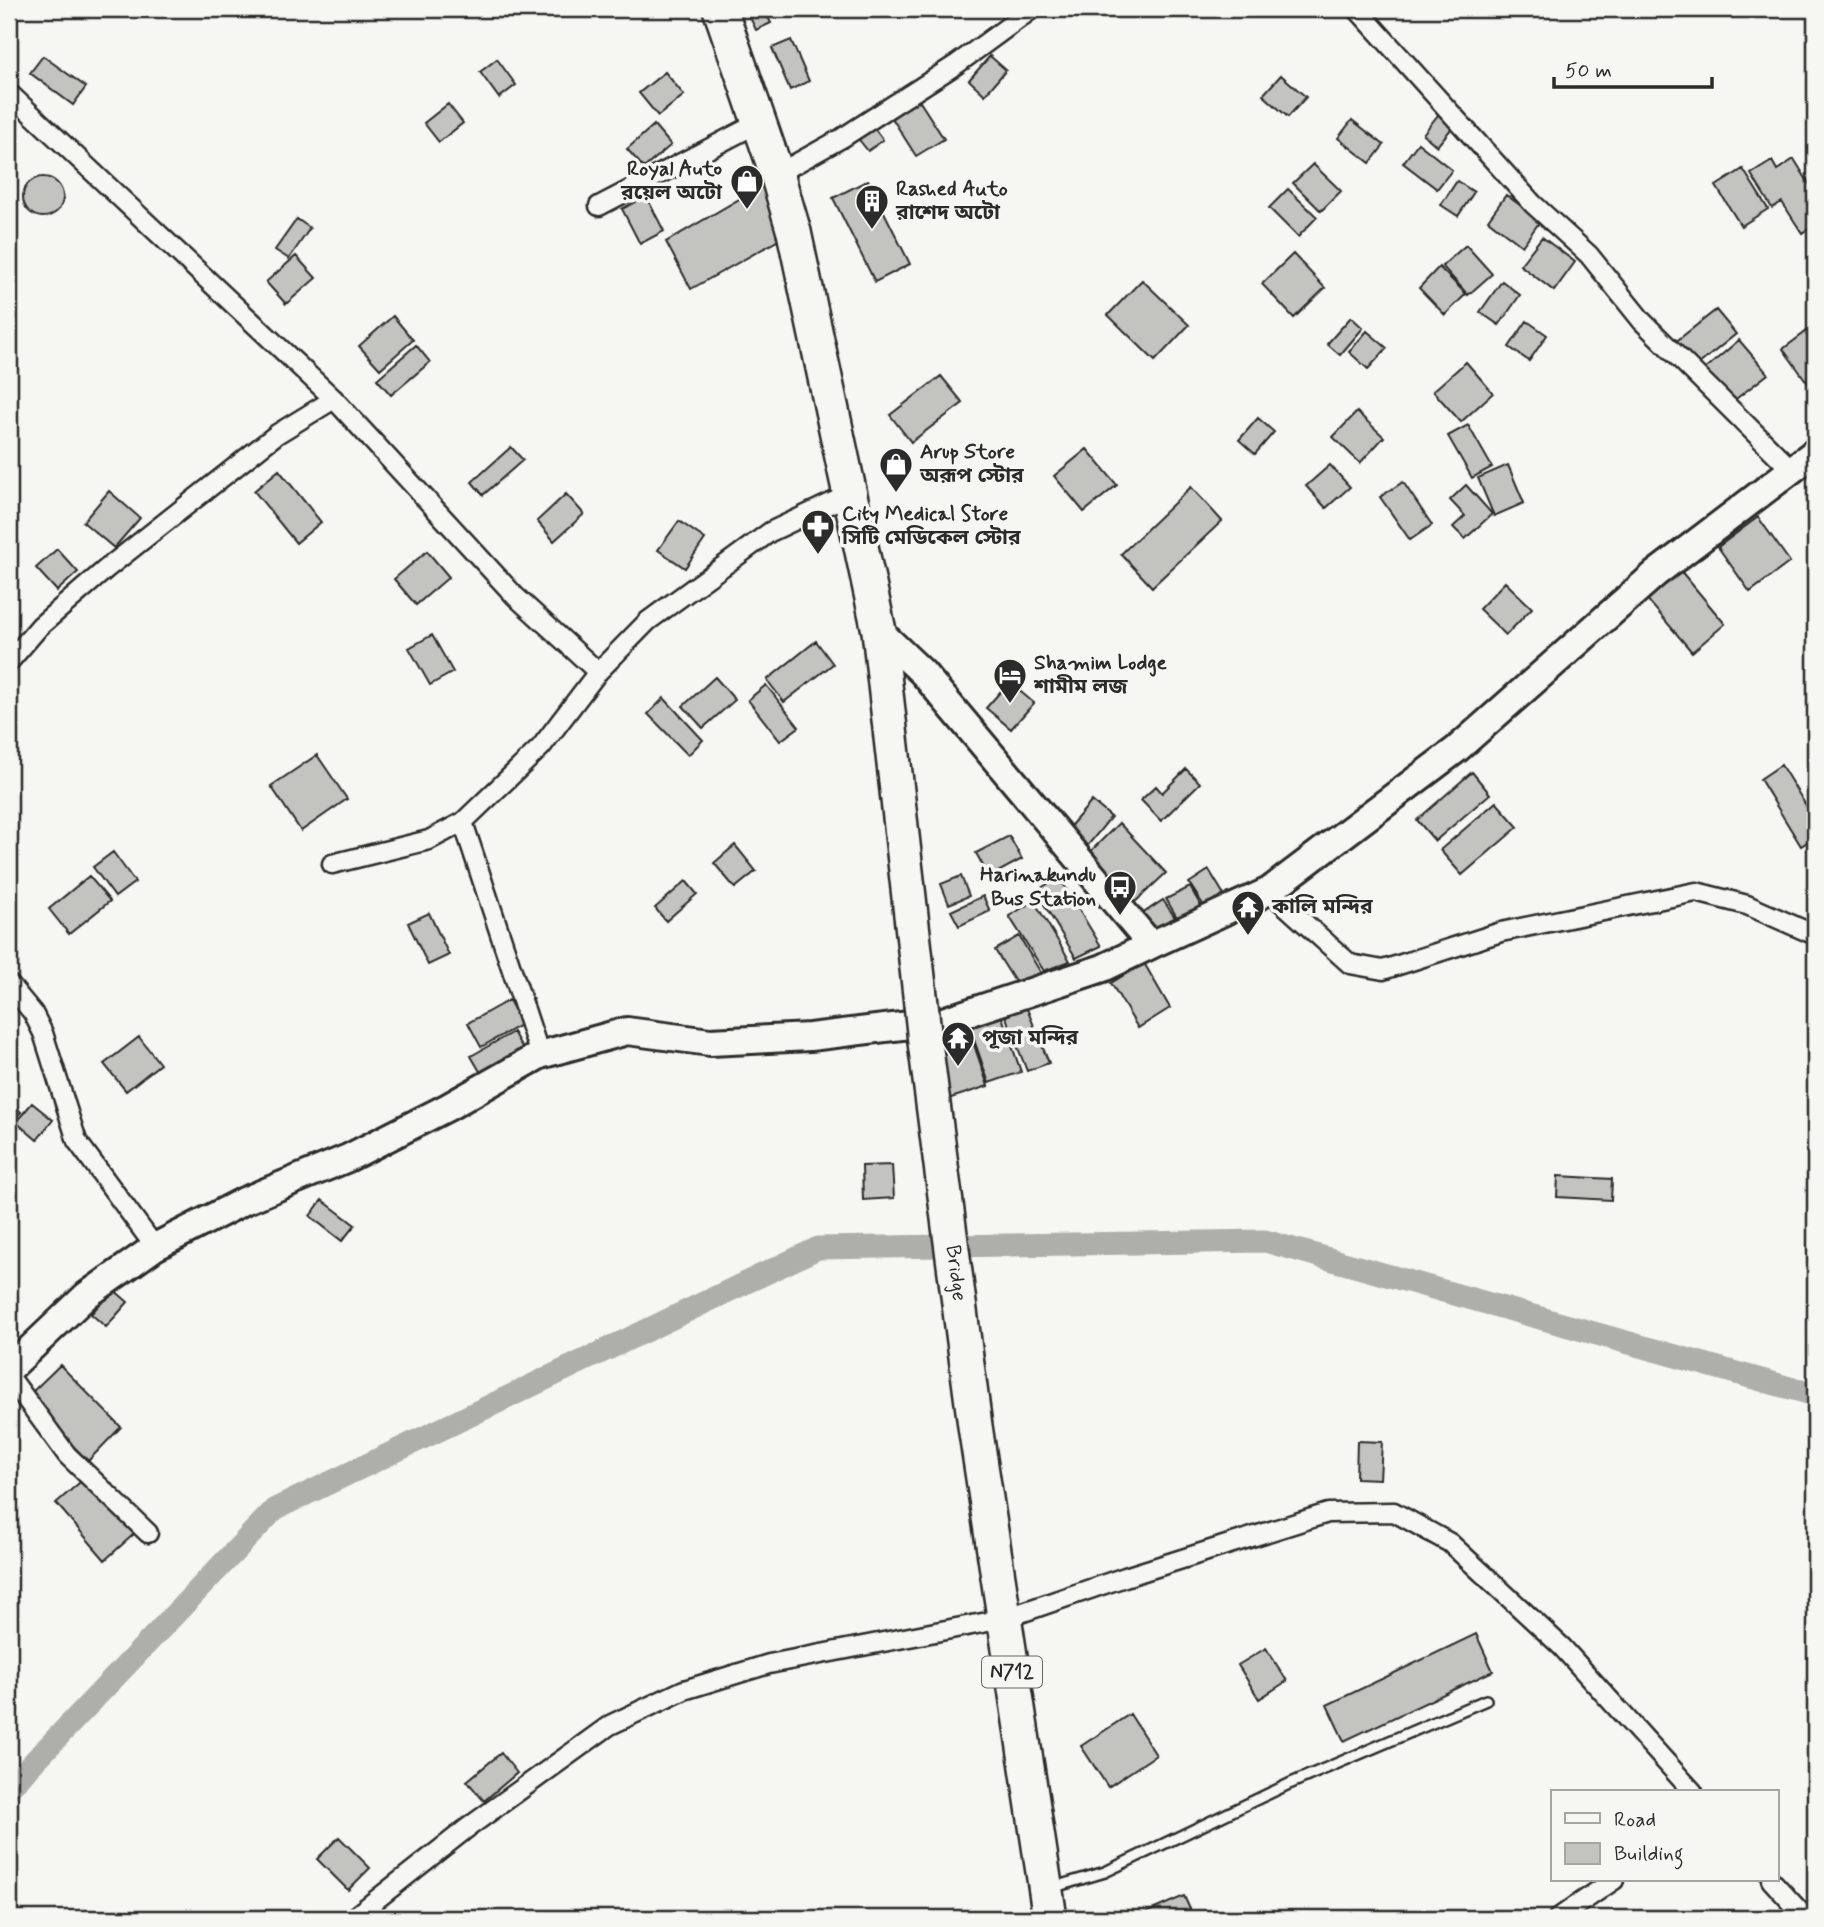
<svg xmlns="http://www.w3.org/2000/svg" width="1824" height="1927" viewBox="0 0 1824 1927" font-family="Mynerve,'Noto Sans Bengali',sans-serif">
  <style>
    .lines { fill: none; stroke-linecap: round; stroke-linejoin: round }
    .canal { stroke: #aeaeab; stroke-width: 23 }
    .building { fill: #c3c3c0; stroke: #2b2b2b; stroke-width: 2 }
    .lane-casing { stroke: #2b2b2b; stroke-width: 14 }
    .street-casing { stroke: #2b2b2b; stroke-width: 23 }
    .secondary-casing { stroke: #2b2b2b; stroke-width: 32 }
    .highway-casing { stroke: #2b2b2b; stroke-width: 38 }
    .lane { stroke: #f6f6f2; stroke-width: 9 }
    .street { stroke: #f6f6f2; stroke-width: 18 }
    .secondary { stroke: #f6f6f2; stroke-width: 26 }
    .highway { stroke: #f6f6f2; stroke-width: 33 }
    .highway-bridge-casing { stroke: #2b2b2b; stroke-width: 38; stroke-linecap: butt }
    .highway-bridge { stroke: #f6f6f2; stroke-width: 33 }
    .labels { text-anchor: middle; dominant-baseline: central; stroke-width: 7; stroke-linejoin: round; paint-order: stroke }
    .shield { fill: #f6f6f2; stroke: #686867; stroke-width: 2 }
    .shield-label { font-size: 19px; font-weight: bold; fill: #2b2b2b }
    .poi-label { font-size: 21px; font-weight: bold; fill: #2b2b2b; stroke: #f6f6f2; text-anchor: start }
    .street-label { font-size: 21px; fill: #2b2b2b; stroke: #f6f6f2 }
  </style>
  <rect width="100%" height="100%" fill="#f6f6f2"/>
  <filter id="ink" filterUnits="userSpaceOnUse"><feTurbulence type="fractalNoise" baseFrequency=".0143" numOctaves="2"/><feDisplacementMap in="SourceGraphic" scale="14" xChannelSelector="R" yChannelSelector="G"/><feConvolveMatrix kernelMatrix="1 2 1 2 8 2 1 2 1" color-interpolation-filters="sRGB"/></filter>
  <g filter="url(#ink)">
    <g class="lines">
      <!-- canal -->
      <path class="canal" d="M9,1788L275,1509L818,1248L1265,1241L1815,1395"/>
    </g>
    <!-- building -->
    <path class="building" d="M746,9H764L771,23L756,30Z
      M791,40L809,81L790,90L772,48Z
      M43,56L86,87L73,105L30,73Z
      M990,56L1006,70L985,95L969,80Z
      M497,59L516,85L499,98L480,72Z
      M665,72L684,95L658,116L639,93Z
      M1281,75L1306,97L1288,117L1263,95Z
      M915,94L944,139L916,156L887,110Z
      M9,101L23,111L9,130Z
      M448,104L463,123L439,142L424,123Z
      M1442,110L1457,122L1437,146L1423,134Z
      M1352,120L1384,145L1370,163L1338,138Z
      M871,124L883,140L868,151L856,136Z
      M654,125L671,145L644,168L627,149Z
      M1418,143L1452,170L1437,189L1403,163Z
      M1794,159L1815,193V224L1802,233L1782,202L1772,208L1751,174L1772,161L1777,170Z
      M1313,164L1341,191L1321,211L1293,183Z
      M1743,169L1768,209L1741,226L1716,186Z
      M23 197a20 20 0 1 1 40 0a20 20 0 1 1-40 0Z
      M868,180L910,264L875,282L833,198Z
      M1457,181L1474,192L1458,216L1441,205Z
      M765,184L784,237L691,289L666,242Z
      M1288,189L1317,217L1298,237L1269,208Z
      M1506,195L1541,220L1522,246L1488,220Z
      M646,196L664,231L640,244L622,209Z
      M297,219L310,228L289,259L275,250Z
      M1542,237L1575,262L1554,291L1520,265Z
      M1466,245L1492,274L1468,295L1442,266Z
      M1293,254L1325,288L1294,318L1262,284Z
      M296,256L316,278L286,304L266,282Z
      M1439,267L1466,294L1445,315L1419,288Z
      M1142,280L1189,325L1155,361L1108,315Z
      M1502,281L1520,295L1499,325L1480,312Z
      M1716,310L1736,334L1694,368L1674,343Z
      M393,316L413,340L380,369L359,346Z
      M1351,317L1363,328L1340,355L1327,344Z
      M1527,321L1547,335L1529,361L1509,347Z
      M1811,328L1815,334V393L1783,349Z
      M1367,331L1387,348L1368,369L1349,352Z
      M1739,340L1768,374L1732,402L1704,370Z
      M416,345L430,362L391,395L377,379Z
      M1466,362L1493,393L1461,422L1433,391Z
      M941,376L963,403L911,442L890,415Z
      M1357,412L1384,437L1360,463L1333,437Z
      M1258,418L1274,432L1255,454L1239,440Z
      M1468,425L1492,467L1472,478L1448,436Z
      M511,447L523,460L483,495L472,482Z
      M1087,449L1117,485L1084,512L1054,476Z
      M1330,465L1350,487L1326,508L1306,486Z
      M1508,465L1524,503L1494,516L1478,478Z
      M279,470L321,522L296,543L254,491Z
      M1403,482L1432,525L1410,540L1380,497Z
      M1466,485L1492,514L1465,539L1453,527L1465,516L1450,500Z
      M1191,487L1222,521L1152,587L1121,554Z
      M109,491L140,518L114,548L83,522Z
      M566,494L584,514L554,541L537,521Z
      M1758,517L1790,562L1750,592L1718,547Z
      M679,521L705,539L685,568L658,550Z
      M57,549L78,572L57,591L36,568Z
      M427,551L449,577L416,605L394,579Z
      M1680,570L1725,624L1692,652L1646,598Z
      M1505,582L1532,608L1506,635L1479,609Z
      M432,635L453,672L430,685L409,648Z
      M816,641L833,664L784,702L767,680Z
      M715,677L735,700L703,728L683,706Z
      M1009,682L1034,703L1011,729L986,708Z
      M766,685L799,727L780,741L748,700Z
      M664,698L703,740L688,755L648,714Z
      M317,755L347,799L301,831L271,786Z
      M1781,765L1815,820V837L1801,846L1760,779Z
      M1186,769L1200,783L1161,821L1141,800L1156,786L1162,793Z
      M1472,772L1490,794L1435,841L1417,820Z
      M1092,801L1111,817L1080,855L1060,838Z
      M1496,802L1518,827L1462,875L1440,850Z
      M1119,823L1166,873L1134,903L1087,855Z
      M1009,836L1022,859L989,877L976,853Z
      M735,845L756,871L735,888L714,863Z
      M113,852L135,882L115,897L93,867Z
      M1209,870L1226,898L1204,906L1189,883Z
      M89,876L110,901L69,934L49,909Z
      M961,876L969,896L949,904L941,884Z
      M1059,877L1101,946L1076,958L1036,891Z
      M686,881L697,894L666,921L655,908Z
      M1190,887L1201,906L1178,919L1166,899Z
      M983,896L990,911L959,926L951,911Z
      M1163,900L1176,919L1149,937L1136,918Z
      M1034,901L1070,961L1044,971L1009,916Z
      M429,913L449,955L428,965L408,923Z
      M1019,936L1041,973L1017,985L995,950Z
      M1144,963L1170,1008L1138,1028L1111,983Z
      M1023,999L1049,1063L1027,1071L1002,1007Z
      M509,1000L522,1024L481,1047L468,1023Z
      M1002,1017L1021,1072L989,1083L970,1028Z
      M513,1032L524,1051L482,1075L471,1056Z
      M971,1036L988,1086L945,1100L929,1051Z
      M139,1037L160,1064L126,1091L104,1064Z
      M9,1100L21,1112L9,1124Z
      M32,1103L53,1120L37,1140L16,1122Z
      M892,1165L894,1198L863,1200L862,1166Z
      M1558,1176L1612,1179L1611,1200L1557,1197Z
      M322,1200L355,1225L342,1241L310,1216Z
      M113,1289L128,1302L106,1327L91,1314Z
      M60,1365L121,1427L88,1461L26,1398Z
      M1357,1441L1382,1442L1380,1479L1356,1478Z
      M86,1477L134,1534L105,1560L56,1503Z
      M1476,1634L1493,1671L1344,1741L1327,1705Z
      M1266,1648L1287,1681L1259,1699L1238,1665Z
      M1130,1714L1156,1755L1108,1787L1081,1746Z
      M501,1753L517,1773L484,1801L467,1781Z
      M339,1837L370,1868L348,1890L317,1859Z
      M1184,1896L1194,1918H1134Z"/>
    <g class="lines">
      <defs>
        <path id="lane" d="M1051,1888L1105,1872L1289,1784L1486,1700"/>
        <path id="street" d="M1357,9L1533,204L1589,255L1642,321L1791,469
          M9,93L334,399L515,596L598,672
          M777,174L842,138L957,64L1032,9
          M599,206L760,122
          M9,662L40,626L106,569L277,434L334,399
          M463,822L540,1055
          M332,864L429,840L463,822L541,747L598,672L648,621L770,532L850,494
          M1269,891L1350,964L1383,970L1501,932L1696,892L1747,905L1815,935
          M9,984L33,1013L43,1033L77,1141L155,1247
          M9,1376L67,1455L148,1533
          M1771,1880L1806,1918
          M353,1918L466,1829L610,1725L684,1690L769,1664L1003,1619L1125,1577L1328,1513L1394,1512L1450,1543L1562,1647L1693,1792
          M1558,1918L1614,1880"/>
        <path id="secondary" d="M879,631L923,673L1151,945L1269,891L1457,749L1655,574L1815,452
          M9,1369L87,1295L155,1247L244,1201L348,1158L448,1107L540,1055L627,1031L710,1042L810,1037L943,1021L1103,968L1151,945"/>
        <path id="highway" d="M720,9L777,174L794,232L879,631L921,1004
          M925,1042L975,1426L1050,1918"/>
      </defs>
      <!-- lane casing -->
      <use href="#lane" class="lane-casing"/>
      <!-- street casing -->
      <use href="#street" class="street-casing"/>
      <!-- secondary casing -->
      <use href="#secondary" class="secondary-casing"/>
      <!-- highway casing -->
      <use href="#highway" class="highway-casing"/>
      <!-- lane -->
      <use href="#lane" class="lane"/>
      <!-- street -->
      <use href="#street" class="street"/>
      <!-- secondary -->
      <use href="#secondary" class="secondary"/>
      <!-- highway -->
      <use href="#highway" class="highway"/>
      <defs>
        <path id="highway-bridge" d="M921,1004L925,1042"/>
      </defs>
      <!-- highway-bridge casing -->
      <use href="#highway-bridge" class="highway-bridge-casing"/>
      <!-- highway-bridge -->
      <use href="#highway-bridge" class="highway-bridge"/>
    </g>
  </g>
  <!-- icons -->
  <defs>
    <symbol id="shop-pin" viewBox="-11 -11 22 30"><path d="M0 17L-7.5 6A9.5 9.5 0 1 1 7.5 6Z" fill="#2b2b2b" stroke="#f6f6f2"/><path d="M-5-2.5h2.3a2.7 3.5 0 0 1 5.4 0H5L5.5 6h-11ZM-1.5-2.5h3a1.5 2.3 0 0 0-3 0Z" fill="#fff"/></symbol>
    <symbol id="building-pin" viewBox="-11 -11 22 30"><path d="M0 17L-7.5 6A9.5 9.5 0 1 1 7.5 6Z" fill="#2b2b2b" stroke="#f6f6f2"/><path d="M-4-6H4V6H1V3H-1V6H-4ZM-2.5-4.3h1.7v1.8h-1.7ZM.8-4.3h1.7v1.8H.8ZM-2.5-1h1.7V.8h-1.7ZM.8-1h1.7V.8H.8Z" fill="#fff"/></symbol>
    <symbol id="pharmacy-pin" viewBox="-11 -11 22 30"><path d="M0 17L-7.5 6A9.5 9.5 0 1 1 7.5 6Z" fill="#2b2b2b" stroke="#f6f6f2"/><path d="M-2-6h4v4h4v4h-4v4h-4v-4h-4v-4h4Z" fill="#fff"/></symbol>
    <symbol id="hotel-pin" viewBox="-11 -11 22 30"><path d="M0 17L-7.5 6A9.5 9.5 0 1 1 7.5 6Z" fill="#2b2b2b" stroke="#f6f6f2"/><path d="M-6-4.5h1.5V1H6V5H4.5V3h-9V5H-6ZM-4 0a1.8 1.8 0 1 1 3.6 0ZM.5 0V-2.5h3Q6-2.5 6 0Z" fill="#fff"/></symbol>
    <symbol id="bus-pin" viewBox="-11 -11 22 30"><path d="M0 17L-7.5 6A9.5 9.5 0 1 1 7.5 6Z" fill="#2b2b2b" stroke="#f6f6f2"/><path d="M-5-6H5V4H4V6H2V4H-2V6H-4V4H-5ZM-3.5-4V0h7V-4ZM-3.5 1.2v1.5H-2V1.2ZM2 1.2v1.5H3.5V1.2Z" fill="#fff"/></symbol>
    <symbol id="temple-pin" viewBox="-11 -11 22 30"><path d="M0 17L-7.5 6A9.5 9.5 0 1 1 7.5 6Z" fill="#2b2b2b" stroke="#f6f6f2"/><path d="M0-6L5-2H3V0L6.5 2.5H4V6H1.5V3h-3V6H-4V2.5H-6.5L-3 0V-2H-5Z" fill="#fff"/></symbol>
  </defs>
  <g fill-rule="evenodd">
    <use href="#shop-pin" x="728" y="162" width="38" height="52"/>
    <use href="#building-pin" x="853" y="182" width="38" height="52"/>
    <use href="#shop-pin" x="877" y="445" width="38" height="52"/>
    <use href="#pharmacy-pin" x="799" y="507" width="38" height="52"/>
    <use href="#hotel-pin" x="991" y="656" width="38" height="52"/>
    <use href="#bus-pin" x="1101" y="868" width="38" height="52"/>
    <use href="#temple-pin" x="1229" y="888" width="38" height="52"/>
    <use href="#temple-pin" x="939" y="1019" width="38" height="52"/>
  </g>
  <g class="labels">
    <!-- shield labels -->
    <rect class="shield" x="982" y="1656.5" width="60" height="31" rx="5"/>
    <g class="shield-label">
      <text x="1012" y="1672">N712</text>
    </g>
    <!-- poi labels -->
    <g class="poi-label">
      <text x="722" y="169" text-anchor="end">Royal Auto<tspan x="722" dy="24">রয়েল অটো</tspan></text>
      <text x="896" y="189">Rashed Auto<tspan x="896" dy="24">রাশেদ অটো</tspan></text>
      <text x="920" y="452">Arup Store<tspan x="920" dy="24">অরূপ স্টোর</tspan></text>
      <text x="842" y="514">City Medical Store<tspan x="842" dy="24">সিটি মেডিকেল স্টোর</tspan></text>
      <text x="1034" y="663">Shamim Lodge<tspan x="1034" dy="24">শামীম লজ</tspan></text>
      <text x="1096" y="875" text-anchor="end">Harinakundu<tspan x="1096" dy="24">Bus Station</tspan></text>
      <text x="1272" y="907">কালি মন্দির</text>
      <text x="982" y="1038">পূজা মন্দির</text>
    </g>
    <!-- street labels -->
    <g class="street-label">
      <text transform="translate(956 1273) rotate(83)">Bridge</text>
    </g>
  </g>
  <!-- margin -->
  <rect width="1824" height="1927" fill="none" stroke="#f6f6f2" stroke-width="35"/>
  <rect x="18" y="18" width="1789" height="1892" fill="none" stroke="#2b2b2b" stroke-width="2.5" filter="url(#ink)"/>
  <!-- legend -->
  <rect x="1551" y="1790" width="228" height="91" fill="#f6f6f2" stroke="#a5a5a2" stroke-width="2"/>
  <rect x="1565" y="1813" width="35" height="10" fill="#f6f6f2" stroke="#a5a5a2" stroke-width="2"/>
  <text x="1614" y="1826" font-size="21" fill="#2b2b2b">Road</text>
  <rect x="1565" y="1843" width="35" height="21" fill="#c3c3c0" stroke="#a5a5a2" stroke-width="2"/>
  <text x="1614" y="1860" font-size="21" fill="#2b2b2b">Building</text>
  <!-- scale -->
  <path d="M1554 77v10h158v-10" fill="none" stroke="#2b2b2b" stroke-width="3.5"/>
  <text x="1565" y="77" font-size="21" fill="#2b2b2b" stroke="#f6f6f2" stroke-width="5" paint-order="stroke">50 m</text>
</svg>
